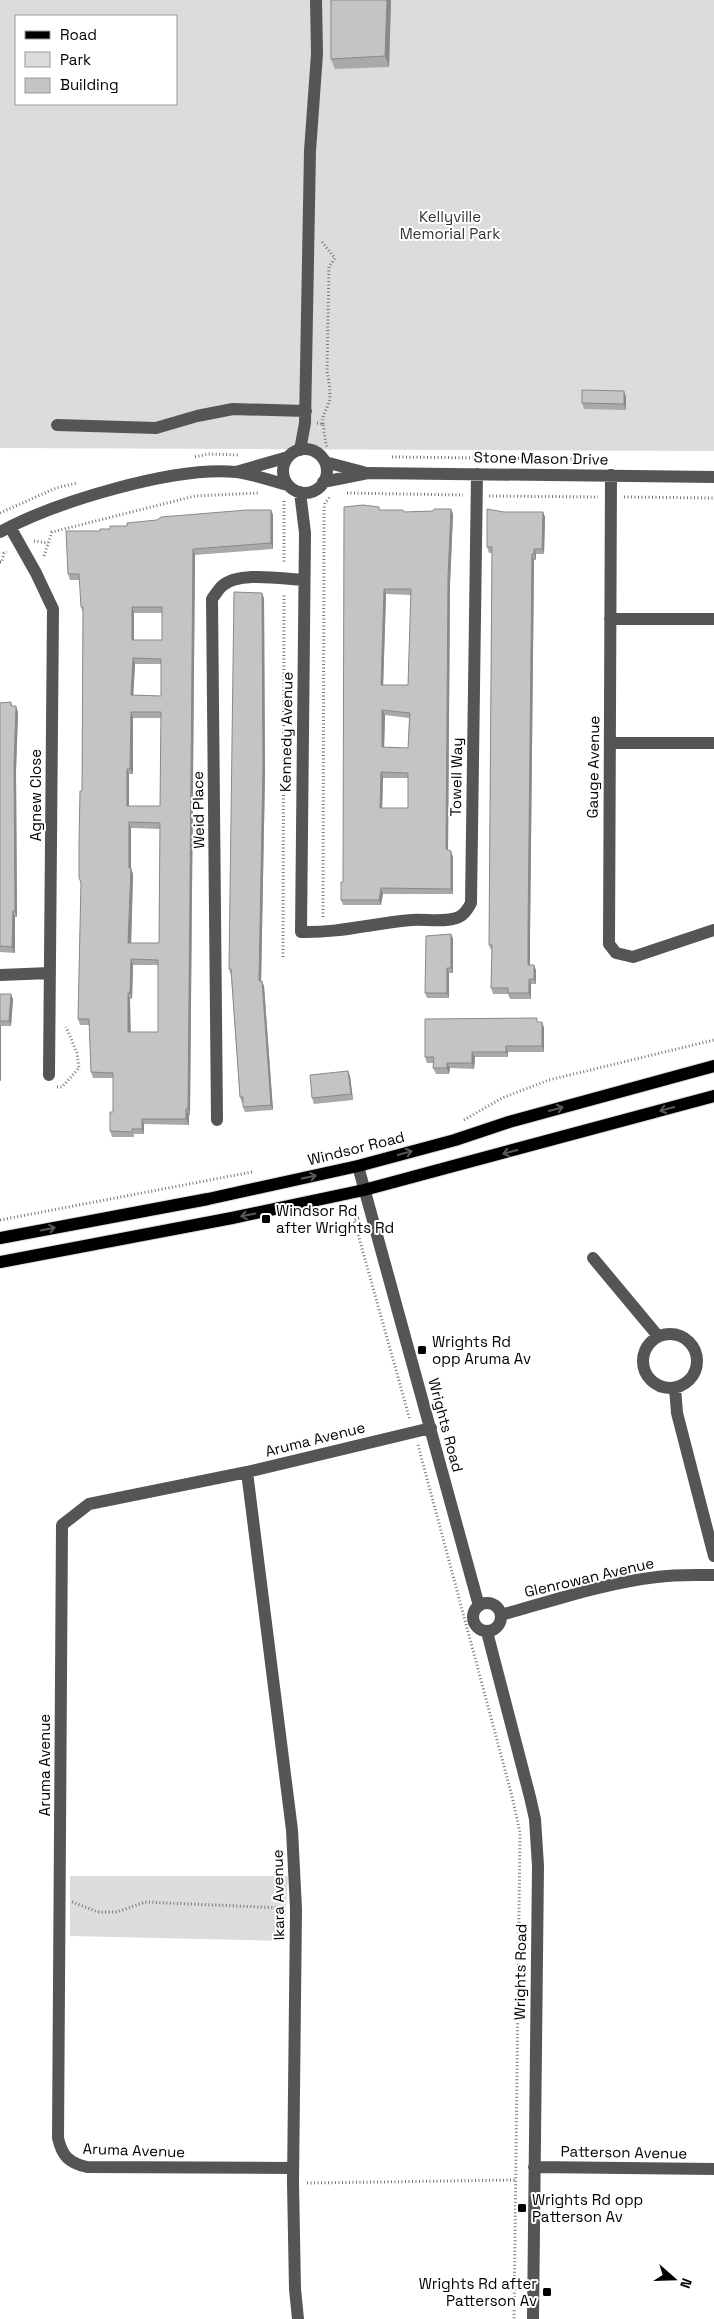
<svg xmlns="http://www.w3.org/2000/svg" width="714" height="2319" viewBox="0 0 714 2319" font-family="'Space Grotesk',sans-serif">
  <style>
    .green { fill: #dcdcdc; fill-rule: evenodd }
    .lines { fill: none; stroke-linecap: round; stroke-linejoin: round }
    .major-casing { stroke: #dbdbdb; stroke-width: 14 }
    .path { stroke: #777; stroke-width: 3; stroke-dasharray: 1 2.5; stroke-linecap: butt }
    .minor { stroke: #555; stroke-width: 12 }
    .major { stroke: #000; stroke-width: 12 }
    .wall { fill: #a9a9a9; fill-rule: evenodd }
    .shaded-wall { fill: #898989 }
    .building { fill: #c4c4c4; stroke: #898989; fill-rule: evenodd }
    .oneway { stroke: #595959 }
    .poi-dot { fill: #000; stroke: #fff; stroke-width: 2 }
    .labels { text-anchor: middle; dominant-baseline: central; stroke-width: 4; stroke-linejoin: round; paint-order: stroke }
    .park-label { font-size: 15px; fill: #333; stroke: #fff }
    .street-label { font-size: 15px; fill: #000; stroke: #fff }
    .poi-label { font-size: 15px; fill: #000; stroke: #fff; text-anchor: start }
  </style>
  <rect width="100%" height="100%" fill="#fff"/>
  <!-- green -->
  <path class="green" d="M0,0H714V451L0,448ZM16,16H176V104H16Z
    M70,1876H288L284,1941L70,1936Z"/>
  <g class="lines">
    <defs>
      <path id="major" d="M0,1238L208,1199L358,1166L455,1140L509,1122L714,1066
        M0,1262L232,1218L364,1190L714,1096"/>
    </defs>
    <!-- major casing -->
    <use href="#major" class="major-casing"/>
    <!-- path -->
    <path class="path" d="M322,242L335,258L329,267L327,372C329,382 332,396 328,405C325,413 322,414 323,424
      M317,423L323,424L326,445L328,448
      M195,457L208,454L239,455
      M392,457L579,459
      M347,493L463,495
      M489,496L598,497
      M624,497L714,498
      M284,501V564
      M0,513L56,488L77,483
      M34,541L48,543
      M44,556L52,532L195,496L258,493
      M0,562H2L4,553L7,552
      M323,917L324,509L325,503L331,496
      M283,957L284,593
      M57,1087H62L79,1068L77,1053L66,1027
      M464,1120L502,1098L549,1080L714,1040
      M359,1218L354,1220L410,1420
      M0,1220L252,1172
      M418,1445L512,1796L520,1833L514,2319
      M72,1902L98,1912H117L145,1902L283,1908
      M307,2183L516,2180"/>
    <!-- minor -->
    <path class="minor" d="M57,425L156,428L197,416L233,409L306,411
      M283 471a22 22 0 1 1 44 0a22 22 0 1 1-44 0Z
      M300,450L305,423L310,151L317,54L316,0
      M325,462L363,472
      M236,472L288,457
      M611,475L609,944L616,953L633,957L714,930
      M323,482L368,473L714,477
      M300,492L305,533L301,932C342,933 373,923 412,920C427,919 445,923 459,917C465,914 468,909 471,903L477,474
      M10,527L36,573L53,609L49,1075
      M0,532C55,502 174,466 236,472C253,474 271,481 288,485
      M610,619H714
      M610,743H714
      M0,975L50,973
      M217,1120L212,599C215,595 218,590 222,586C239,571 282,579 304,580
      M358,1166L479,1606
      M593,1258L658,1336
      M643 1361a27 27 0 1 1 54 0a27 27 0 1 1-54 0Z
      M675,1388L677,1413L714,1556
      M247,1472L292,1830L296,1909L293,2183L295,2289L298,2319
      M473 1617a14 14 0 1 1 28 0a14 14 0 1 1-28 0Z
      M501,1615C552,1601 604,1583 657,1577C676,1574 695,1575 714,1575
      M487,1632L530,1797L535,1819L538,1866L533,2319
      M534,2167L714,2169
      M293,2168L87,2167C69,2163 62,2156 58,2138L62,1525L89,1504L247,1472L431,1428"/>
    <!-- major -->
    <use href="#major" class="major"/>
  </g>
  <!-- wall -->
  <path class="wall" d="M391,0L389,67L335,69L331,59Z
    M626,397V410L584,409L582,403Z
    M451,509L453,514L450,584L448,850L453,857V894H383L381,905H343L341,900L343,882L380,510L404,512L433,511ZM386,594L411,595L408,685H383ZM385,715L409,718L408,748L384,747ZM383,778H408V808H382Z
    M271,510L273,515V549L195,555L190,1115H189V1125L144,1124V1134H134V1137H112L110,1131L113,1112V1078H93L91,1072L89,1025H80L78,1019L81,884L79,878L82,791L83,613L81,607L80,580H70L68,574L100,531L127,526ZM134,613H162V640H134ZM135,664H161V696L133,695ZM133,718H161L160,806H129V774H133ZM131,828L160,829L159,943H131L133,874L131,868ZM133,965H158V1032H130V999H132Z
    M504,512H543L545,517L544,554H536V560H534L530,937V965L536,970V984H531V999H510L508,994H493L491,988L492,950H491L489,945L492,553H489L487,547Z
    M264,598L265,773L261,981L264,986L273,1110L245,1112L243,1107V1103H242L240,1097L231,975L229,969Z
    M11,702L12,706L18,712L16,771L17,917H15V953L0,952V703Z
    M451,934L453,939V973H449V998H427L425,993Z
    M0,994L13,999L11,1026H1V1081H0Z
    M538,1022H542L544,1028V1052H508V1057H475L474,1069L450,1068L449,1074H436L433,1068L434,1063H427L425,1057Z
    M348,1071L350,1076L353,1100L314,1104L312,1098Z"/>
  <!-- shaded-wall -->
  <path class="shaded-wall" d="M387,0H391L389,67L385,56Z
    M624,391L626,397V410L624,404Z
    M451,509L453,514L450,584L448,854L446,849L448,578Z
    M271,510L273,515V549L271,543Z
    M543,512L545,517L544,554L542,549Z
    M193,549L195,555L190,1115L188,1109Z
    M534,549L536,554V560L534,554Z
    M532,554L534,560L530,937V970L528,965V932Z
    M384,589L386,594L383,691L381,685Z
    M262,593L264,598L265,773L261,987L259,981Z
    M132,607L134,613V646L132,640Z
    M133,658L135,664L133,701L131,695Z
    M16,706L18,712L16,771L17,917L15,911L14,765Z
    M382,710L385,715L384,752L382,747Z
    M131,712L133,718V774L130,769Z
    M127,769L129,774V811L127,806Z
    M381,772L383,778L382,813L380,808Z
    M129,822L131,828V868L133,874L131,949L128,943Z
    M451,851L453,857V894L451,889Z
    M381,888L383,894L381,905L379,900Z
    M13,911L15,917V953L12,947Z
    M451,934L453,939V973L451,968Z
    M131,959L133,965L132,999L130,993Z
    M534,965L536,970V984L534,979Z
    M447,968L449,973V998L447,993Z
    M529,979L531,984V999L529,993Z
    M262,981L264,986L273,1110L271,1105Z
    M128,993L130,999L131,1037L128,1032Z
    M11,994L13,999L11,1026L9,1021Z
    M542,1022L544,1028V1052L542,1046Z
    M0,1024L1,1026V1081L0,1079Z
    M506,1046L508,1052V1057L506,1052Z
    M472,1052L475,1057L474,1069L472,1063Z
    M447,1063L450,1068L449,1074L447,1068Z
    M348,1071L350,1076L353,1100L351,1094Z
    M186,1109L189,1115V1125L186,1119Z
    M142,1119L144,1124V1134L142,1129Z"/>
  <!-- building -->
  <path class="building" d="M331,0H387L385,56L331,59Z
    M582,390L624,391V404L582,403Z
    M363,505L379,507V510H403L404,512L433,511L434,509H451L448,578L446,849L451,851V889L381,888L379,900H341V882H343L344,507ZM384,589H411L408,685H381ZM382,710L410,713L408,748L382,747ZM381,772L408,773V808H380Z
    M487,509L504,512H543L542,549H534V554H532L528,932V965H534V979H529V993H508V988H491L492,945H489L492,547H487Z
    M247,510H271V543L193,549L188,1109H186V1119H142V1129H132V1132L110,1131V1112H113V1073L91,1072L89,1019H78L81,882L79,878V843L80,791H82L83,607H81L79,574H68L66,531H100V529H110V526H127V523L157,520L161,517ZM132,607H162V640H132ZM133,658L161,659V696L131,695ZM131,712H161L160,806H127V769H130ZM129,822L160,823L159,943H128L131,868H129ZM131,959L158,960V1032H128V993H130Z
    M234,592L262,593L263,767L259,981H262L271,1105L243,1107V1097H240L231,969H229Z
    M11,702V706H16L14,765L15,911H13L12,947L0,946V703Z
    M451,934V968H447V993H425L426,936Z
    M0,994H11L9,1021H0Z
    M537,1018V1022H542V1046H506V1052H472V1063H447V1068H433L434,1057H425V1019Z
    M348,1071L351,1094L312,1098L310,1075Z"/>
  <!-- one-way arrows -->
  <defs><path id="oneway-shaft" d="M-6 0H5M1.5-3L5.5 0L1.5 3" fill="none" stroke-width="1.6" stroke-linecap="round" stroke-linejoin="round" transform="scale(1.25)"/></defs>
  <g class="oneway">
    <use href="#oneway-shaft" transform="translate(556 1109) rotate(-15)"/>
    <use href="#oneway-shaft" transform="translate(667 1109) rotate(165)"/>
    <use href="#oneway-shaft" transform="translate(510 1152) rotate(165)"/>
    <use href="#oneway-shaft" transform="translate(405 1153) rotate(-15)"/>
    <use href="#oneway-shaft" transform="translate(309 1177) rotate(-12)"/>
    <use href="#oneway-shaft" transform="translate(248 1215) rotate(168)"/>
    <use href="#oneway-shaft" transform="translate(48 1229) rotate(-11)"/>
  </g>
  <!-- markers -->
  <g class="poi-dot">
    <rect x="261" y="1214" width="10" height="10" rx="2.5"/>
    <rect x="417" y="1345" width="10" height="10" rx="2.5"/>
    <rect x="517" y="2203" width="10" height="10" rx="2.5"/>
    <rect x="542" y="2287" width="10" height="10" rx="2.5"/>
  </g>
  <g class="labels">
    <!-- park labels -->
    <g class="park-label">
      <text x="450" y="216">Kellyville<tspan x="450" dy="17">Memorial Park</tspan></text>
    </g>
    <!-- street labels -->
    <g class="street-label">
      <text transform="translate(541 458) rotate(1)">Stone Mason Drive</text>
      <text transform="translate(286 732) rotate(-89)">Kennedy Avenue</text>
      <text transform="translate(593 767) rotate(-89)">Gauge Avenue</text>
      <text transform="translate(456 777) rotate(-89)">Towell Way</text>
      <text transform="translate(35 795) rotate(-90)">Agnew Close</text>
      <text transform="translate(198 810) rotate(-91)">Weid Place</text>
      <text transform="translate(356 1148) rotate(-14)">Windsor Road</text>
      <text transform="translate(446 1425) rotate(75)">Wrights Road</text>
      <text transform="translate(315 1439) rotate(-14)">Aruma Avenue</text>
      <text transform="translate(589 1577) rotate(-13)">Glenrowan Avenue</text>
      <text transform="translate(44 1765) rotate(-90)">Aruma Avenue</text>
      <text transform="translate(278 1895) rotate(-91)">Ikara Avenue</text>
      <text transform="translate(520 1972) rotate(-89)">Wrights Road</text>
      <text transform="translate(134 2150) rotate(2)">Aruma Avenue</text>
      <text transform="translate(624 2152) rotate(1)">Patterson Avenue</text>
    </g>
    <!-- poi labels -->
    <g class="poi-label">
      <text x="276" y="1210">Windsor Rd<tspan x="276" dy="17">after Wrights Rd</tspan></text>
      <text x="432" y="1341">Wrights Rd<tspan x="432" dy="17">opp Aruma Av</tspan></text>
      <text x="532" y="2199">Wrights Rd opp<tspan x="532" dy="17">Patterson Av</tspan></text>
      <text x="537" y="2283" text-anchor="end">Wrights Rd after<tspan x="537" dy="17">Patterson Av</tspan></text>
    </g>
  </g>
  <!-- legend -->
  <rect x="15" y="15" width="162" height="90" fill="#ffffff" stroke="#999999"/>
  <rect x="25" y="31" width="25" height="8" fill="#000000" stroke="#999999"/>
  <text x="60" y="40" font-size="15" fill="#000000">Road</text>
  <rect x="25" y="52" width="25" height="15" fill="#dcdcdc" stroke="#999999"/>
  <text x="60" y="65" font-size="15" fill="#000000">Park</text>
  <rect x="25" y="78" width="25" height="15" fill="#c4c4c4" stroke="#999999"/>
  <text x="60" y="90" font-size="15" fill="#000000">Building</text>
  <!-- north arrow -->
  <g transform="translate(674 2279) rotate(110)" stroke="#ffffff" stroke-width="4" paint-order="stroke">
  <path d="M0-4L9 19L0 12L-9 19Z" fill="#000000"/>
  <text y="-8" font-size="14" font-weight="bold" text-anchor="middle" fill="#000000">N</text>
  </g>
</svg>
